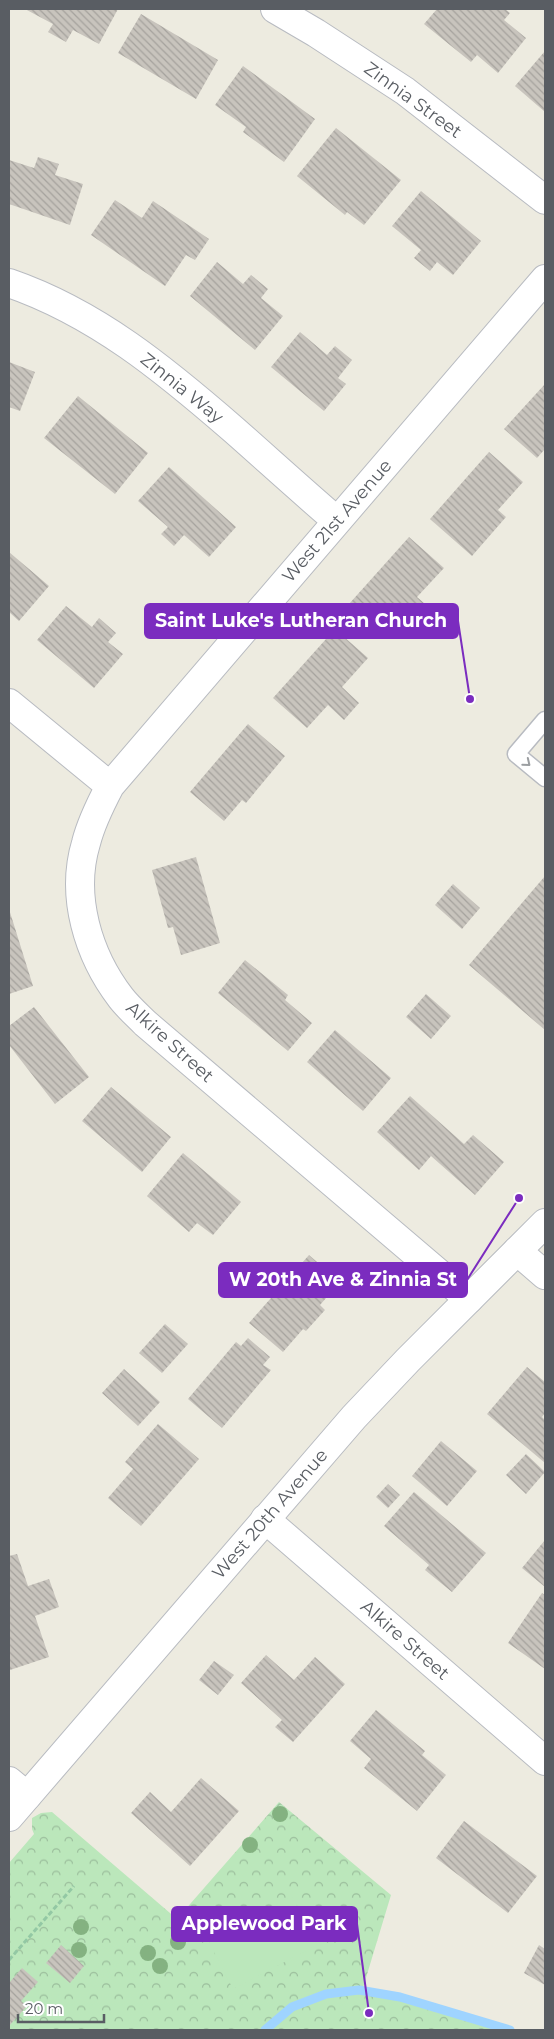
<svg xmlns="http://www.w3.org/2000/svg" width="554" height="2039" viewBox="0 0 554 2039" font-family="Montserrat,sans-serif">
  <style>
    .forest { fill: url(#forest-crowns) }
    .garden { fill: #bbe7bb }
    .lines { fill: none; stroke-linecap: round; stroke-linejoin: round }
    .stream { stroke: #9fd4ff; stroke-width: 9 }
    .building { fill: url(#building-back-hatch) }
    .service-casing { stroke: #b8bbc1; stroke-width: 19 }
    .minor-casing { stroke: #b8bbc1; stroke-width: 30 }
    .tertiary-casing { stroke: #b8bbc1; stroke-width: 30 }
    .path { stroke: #93c8a4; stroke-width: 3; stroke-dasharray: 5 2.5; stroke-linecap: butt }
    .service { stroke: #fff; stroke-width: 16 }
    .minor { stroke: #fff; stroke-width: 28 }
    .tertiary { stroke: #fff; stroke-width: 28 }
    .tree { fill: #84b281 }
    .oneway { stroke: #9b9ea1 }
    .labels { text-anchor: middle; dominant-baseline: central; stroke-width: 4; stroke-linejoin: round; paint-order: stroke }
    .street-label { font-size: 18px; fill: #595d63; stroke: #fff }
    .leader { fill: none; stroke: #7b2cbf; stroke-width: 2 }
    .callout-dot { fill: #7b2cbf; stroke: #fff; stroke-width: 2 }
    .callout { fill: #7b2cbf; stroke: #7b2cbf; stroke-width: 2 }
    .callout-label { font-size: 19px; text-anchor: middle; font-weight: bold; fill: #fff }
  </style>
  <defs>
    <pattern id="forest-crowns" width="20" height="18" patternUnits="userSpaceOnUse" patternTransform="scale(1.25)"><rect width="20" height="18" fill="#bbe7bb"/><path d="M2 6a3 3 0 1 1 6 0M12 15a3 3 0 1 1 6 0" fill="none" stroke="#9bbe9c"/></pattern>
    <pattern id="building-back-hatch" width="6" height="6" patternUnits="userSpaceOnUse" patternTransform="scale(1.25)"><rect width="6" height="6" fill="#c8c4bd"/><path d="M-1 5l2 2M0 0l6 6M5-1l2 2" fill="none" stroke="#a5a29d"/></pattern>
  </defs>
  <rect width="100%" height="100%" fill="#edebe0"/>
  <!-- forest -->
  <path class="forest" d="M279,1802L391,1895L362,1991L400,1997L510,2030H9V1863L34,1834L32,1829V1818L41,1813L52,1812L177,1919Z"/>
  <!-- garden -->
  <path class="garden" d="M292,1896L317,1945L233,1989L208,1940Z"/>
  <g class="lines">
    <!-- stream -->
    <path class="stream" d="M265,2030L292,2007L326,1994L359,1990L400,1997L510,2030"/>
  </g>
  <!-- building -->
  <path class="building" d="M25,9H118L99,44L73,30L66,42L48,32L53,24Z
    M437,9H505L510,13L504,20L526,38L498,73L477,55L471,62L424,24Z
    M141,14L218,60L196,99L118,53Z
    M545,51V112L515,86Z
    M243,66L315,119L284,162L243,132L246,127L215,105Z
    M336,128L401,180L364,225L347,212L345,215L297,176Z
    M38,157L59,164L55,175L83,184L70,225L9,204V160L34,168Z
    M421,191L481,241L453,275L437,262L430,271L414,258L421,250L392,226Z
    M115,200L142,218L153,201L209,239L195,260L186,255L165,286L91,235Z
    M217,262L243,284L251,275L268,289L261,298L283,316L255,350L190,296Z
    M300,332L327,355L335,346L352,360L338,378L346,384L324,411L271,367Z
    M9,362L35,372L20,411L9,407Z
    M545,384V449L537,458L504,429Z
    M78,396L148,453L115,494L44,438Z
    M489,452L523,482L498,510L506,517L472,556L430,519Z
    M169,467L236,527L209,557L184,535L174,546L161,534L168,527L138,501Z
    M409,537L444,568L417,597L425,604L411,620L408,617L388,639L349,604Z
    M9,552L49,586L19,621L9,612Z
    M66,606L92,627L99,618L116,633L108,642L123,654L94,688L37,640Z
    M335,629L368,658L342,687L359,703L344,720L328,705L307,728L273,698Z
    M248,724L285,756L246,803L242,800L224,821L190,792Z
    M196,857L220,943L181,955L173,927L168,928L152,870Z
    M545,876V1030L469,965Z
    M453,884L480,908L462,929L435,905Z
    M9,909L33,986L9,994Z
    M245,960L288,995L285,1000L312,1023L288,1051L218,993Z
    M426,994L451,1016L431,1039L406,1017Z
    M34,1007L89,1077L55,1104L9,1045V1026Z
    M335,1030L391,1078L363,1111L307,1062Z
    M111,1087L171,1137L142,1172L82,1121Z
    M410,1096L464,1144L473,1135L504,1162L475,1195L431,1156L419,1170L377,1132Z
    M183,1153L241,1202L213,1235L197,1223L189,1232L147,1196Z
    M309,1255L340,1282L320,1305L325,1310L306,1331L303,1329L283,1352L249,1323Z
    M165,1324L188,1344L162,1373L139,1353Z
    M248,1338L270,1357L263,1365L271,1370L222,1428L188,1399L236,1342L241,1346Z
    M527,1367L545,1382V1413L542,1417L545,1420V1463L487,1414Z
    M124,1369L160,1402L138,1426L102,1393Z
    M158,1424L199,1459L141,1526L108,1498L133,1469L125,1462Z
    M441,1441L477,1471L447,1506L412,1476Z
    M526,1454L545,1472L526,1494L506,1475Z
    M388,1484L400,1495L388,1508L376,1497Z
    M414,1492L486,1553L452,1592L425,1570L429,1565L384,1526Z
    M545,1540V1587L522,1568Z
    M17,1554L28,1586L49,1579L59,1607L35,1616L49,1657L10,1670L9,1556Z
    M542,1593L545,1595V1669L508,1643Z
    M266,1655L294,1680L315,1657L345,1684L293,1742L275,1727L282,1720L241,1683Z
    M214,1661L234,1675L218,1695L199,1680Z
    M376,1710L425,1751L422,1755L446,1775L417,1811L364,1768L371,1759L350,1741Z
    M201,1778L239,1811L190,1866L131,1813L150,1792L171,1812Z
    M464,1821L537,1876L508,1913L436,1858Z
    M61,1945L84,1966L70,1983L46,1963Z
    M539,1945L545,1949V1985L524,1973Z
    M22,1968L38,1982L21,2001L27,2006L9,2026V1983Z"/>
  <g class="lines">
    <defs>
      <path id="service" d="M545,720L516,754L545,778"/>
      <path id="minor" d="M275,9L316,33L405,91L545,200
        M9,283C96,313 165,370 234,430C268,460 302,491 337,521
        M9,703L110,786
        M517,1251L545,1275
        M469,1299L145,1023C137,1015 128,1007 121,998C88,955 70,896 86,843C91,823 100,805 110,786L545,279
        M265,1519L545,1761
        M9,1781L27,1796"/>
      <path id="tertiary" d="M9,1817L354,1417L408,1360L545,1223"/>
    </defs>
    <!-- service casing -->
    <use href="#service" class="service-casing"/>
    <!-- minor casing -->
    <use href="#minor" class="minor-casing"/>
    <!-- tertiary casing -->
    <use href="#tertiary" class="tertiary-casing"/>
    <!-- path -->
    <path class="path" d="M9,1960L74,1886"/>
    <!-- service -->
    <use href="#service" class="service"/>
    <!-- minor -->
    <use href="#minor" class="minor"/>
    <!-- tertiary -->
    <use href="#tertiary" class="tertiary"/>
  </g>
  <!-- trees -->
  <g class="tree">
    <circle cx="280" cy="1814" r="8"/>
    <circle cx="250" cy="1845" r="8"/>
    <circle cx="81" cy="1927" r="8"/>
    <circle cx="178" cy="1942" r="8"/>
    <circle cx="79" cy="1950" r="8"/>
    <circle cx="148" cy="1953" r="8"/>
    <circle cx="160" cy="1966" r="8"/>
  </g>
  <!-- one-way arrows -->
  <defs><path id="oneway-chevron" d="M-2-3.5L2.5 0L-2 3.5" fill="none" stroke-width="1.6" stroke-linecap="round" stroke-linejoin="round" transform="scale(1.25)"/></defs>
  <use class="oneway" href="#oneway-chevron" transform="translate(527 763) rotate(39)"/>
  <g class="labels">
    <!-- street labels -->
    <g class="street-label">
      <text transform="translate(413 100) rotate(36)">Zinnia Street</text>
      <text transform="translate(182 388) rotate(39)">Zinnia Way</text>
      <text transform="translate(337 521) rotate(-49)">West 21st Avenue</text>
      <text transform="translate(170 1042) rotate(42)">Alkire Street</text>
      <text transform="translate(270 1514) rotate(-49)">West 20th Avenue</text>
      <text transform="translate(405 1640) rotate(41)">Alkire Street</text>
    </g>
  </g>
  <!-- callouts -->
  <path class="leader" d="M470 699L458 621M519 1198L467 1280M369 2013L357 1924"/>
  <g class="callout-dot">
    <circle cx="470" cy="699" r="5"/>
    <circle cx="519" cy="1198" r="5"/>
    <circle cx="369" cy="2013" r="5"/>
  </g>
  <g class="callout">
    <rect x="145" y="604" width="313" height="34" rx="5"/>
    <rect x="219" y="1263" width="248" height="34" rx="5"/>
    <rect x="172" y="1907" width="185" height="34" rx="5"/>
  </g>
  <g class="callout-label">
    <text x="301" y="627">Saint Luke's Lutheran Church</text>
    <text x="343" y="1286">W 20th Ave &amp; Zinnia St</text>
    <text x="264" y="1930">Applewood Park</text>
  </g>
  <!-- border -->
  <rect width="554" height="2039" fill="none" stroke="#595d63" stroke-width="20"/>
  <!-- scale -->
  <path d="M18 2014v8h86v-8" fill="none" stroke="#595d63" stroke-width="2.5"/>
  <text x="25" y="2014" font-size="15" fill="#595d63" stroke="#ffffff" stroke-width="4" paint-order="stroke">20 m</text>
</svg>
